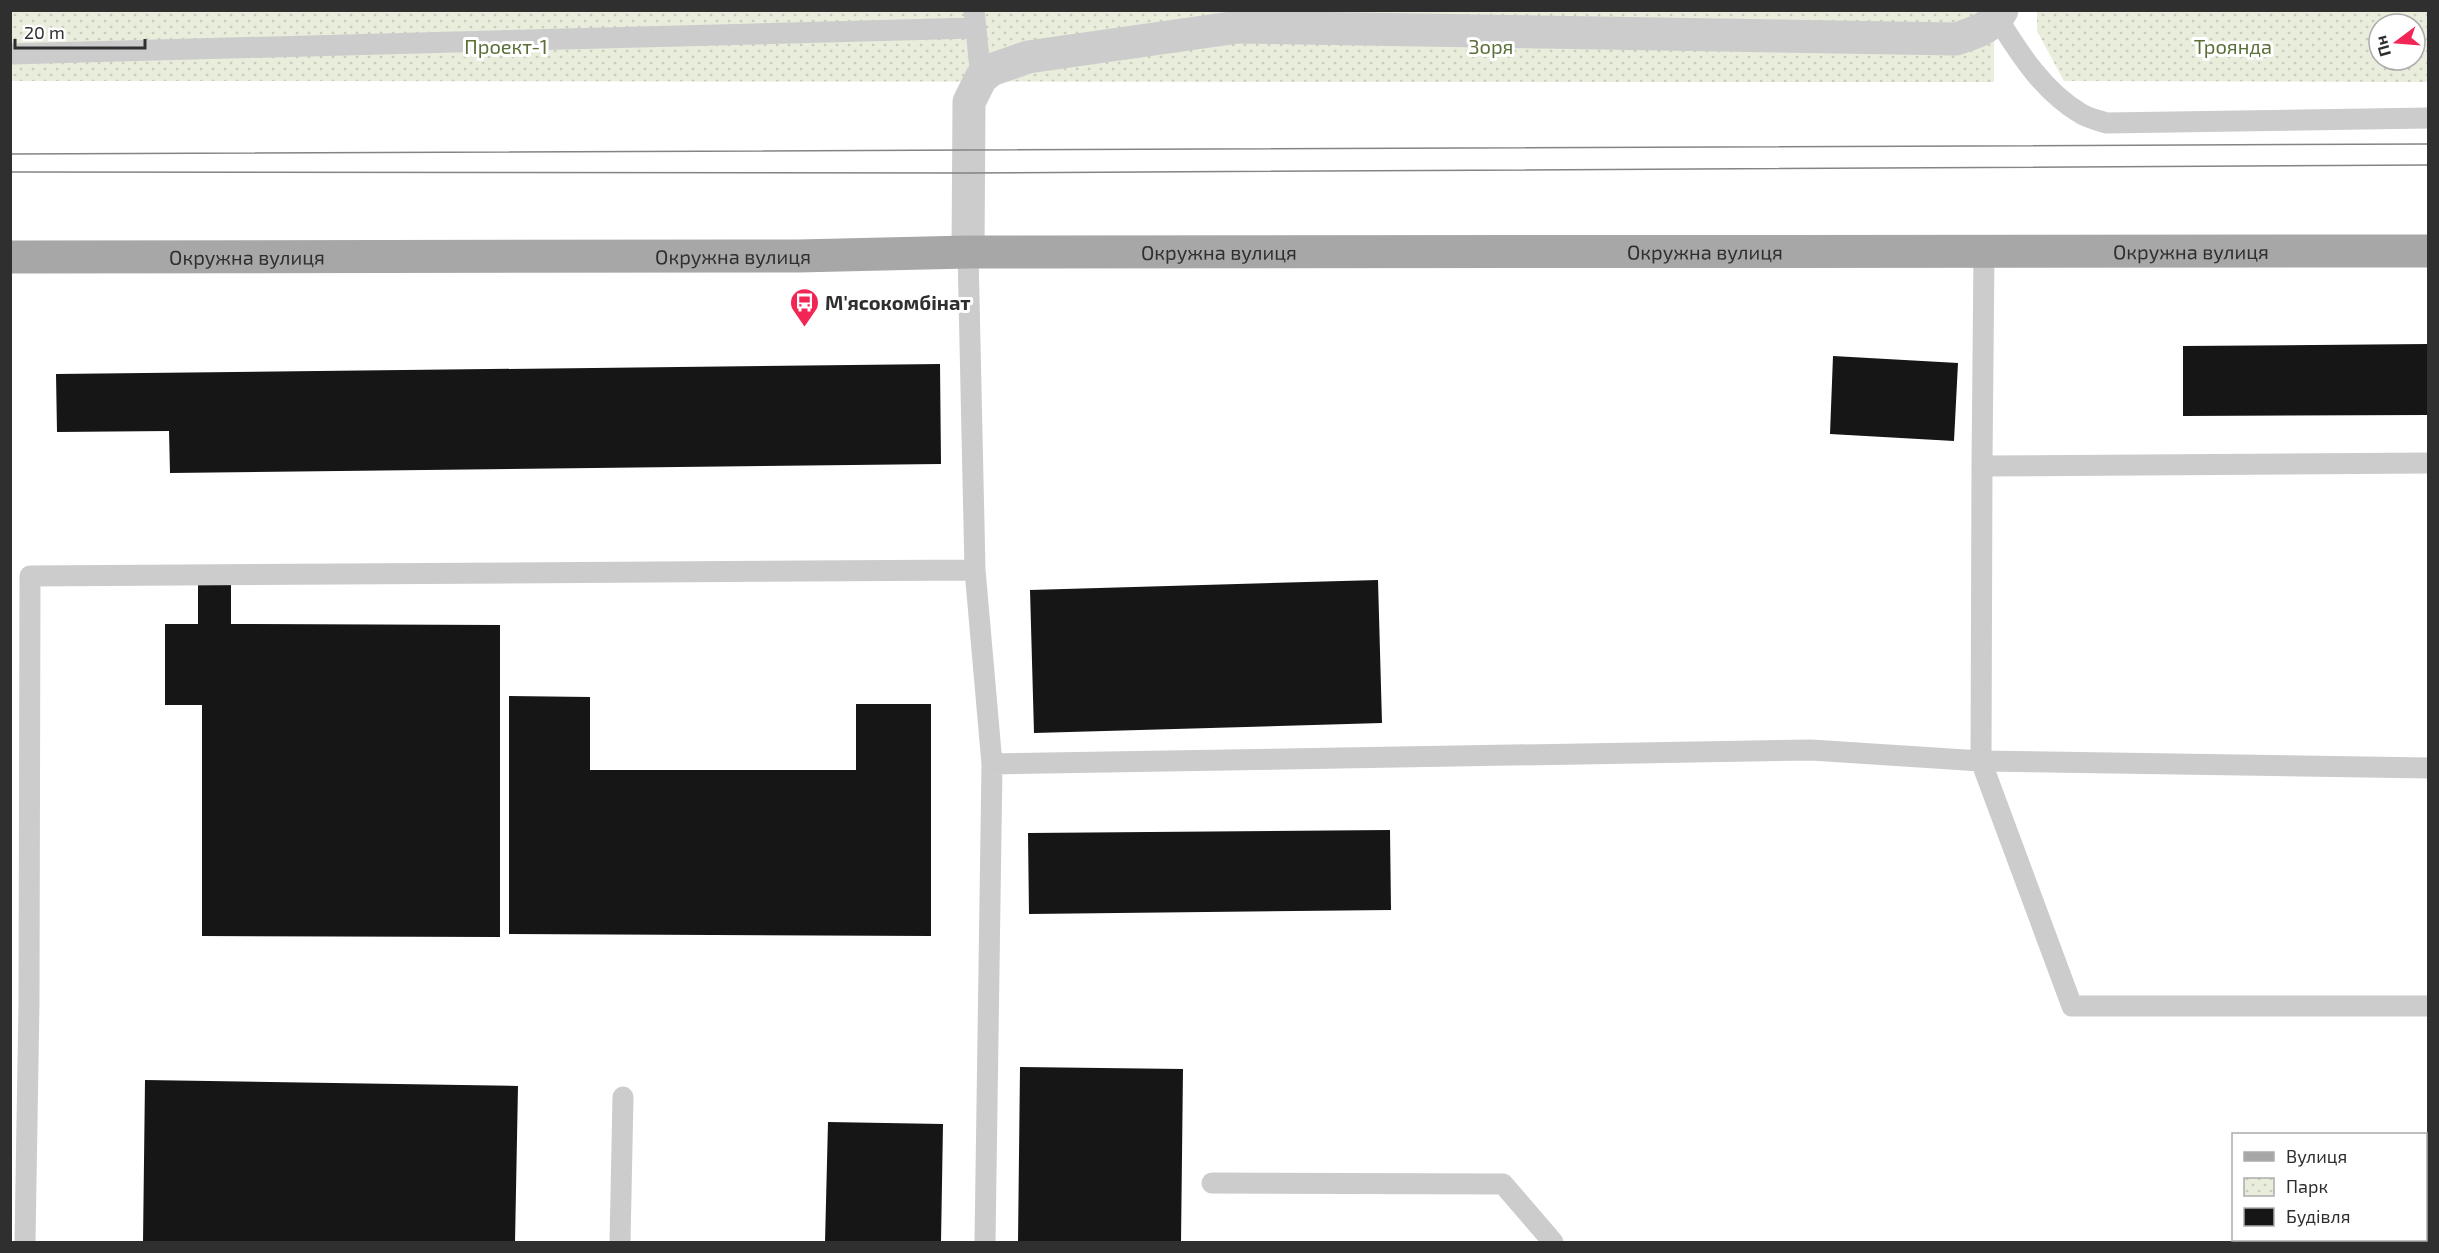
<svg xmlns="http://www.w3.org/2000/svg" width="2439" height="1253" viewBox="0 0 2439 1253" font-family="'Exo 2',sans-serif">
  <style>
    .park { fill: url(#park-dots); fill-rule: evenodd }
    .building { fill: #161616 }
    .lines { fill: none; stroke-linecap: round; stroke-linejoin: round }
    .lane { stroke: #ccc; stroke-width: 21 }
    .street { stroke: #ccc; stroke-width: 33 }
    .primary { stroke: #a7a7a7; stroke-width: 33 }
    .tram { stroke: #848484; stroke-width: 1.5 }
    .labels { text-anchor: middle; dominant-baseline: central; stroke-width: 6; stroke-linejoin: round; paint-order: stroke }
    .park-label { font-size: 20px; fill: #5b6f39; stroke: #fff }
    .street-label { font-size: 20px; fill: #2f2f2f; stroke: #fff }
    .poi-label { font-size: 20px; font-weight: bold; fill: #2f2f2f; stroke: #fff; text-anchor: start }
  </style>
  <defs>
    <pattern id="park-dots" width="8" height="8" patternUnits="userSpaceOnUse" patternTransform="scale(1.5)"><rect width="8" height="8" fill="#e8eddc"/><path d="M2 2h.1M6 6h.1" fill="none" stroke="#c7ccbd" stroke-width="1.8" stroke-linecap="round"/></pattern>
  </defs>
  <rect width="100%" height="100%" fill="#fff"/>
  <!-- park -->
  <path class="park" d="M11,10L1994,11V82L11,81Z
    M2037,11H2428V82L2064,81L2037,31ZM2379,24H2415V60H2379Z"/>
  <!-- building -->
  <path class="building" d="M2428,344V415L2183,416V346Z
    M1833,356L1958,363L1954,441L1830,434Z
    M940,364L941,464L170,473L169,431L57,432L56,374Z
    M1378,580L1382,723L1034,733L1030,590Z
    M198,582H231V624L500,625V937L202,936V705H165V624H198Z
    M509,696L590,697V770H856V704H931V936L509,934Z
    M1390,830L1391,910L1029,914L1028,833Z
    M1020,1067L1183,1069L1181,1242H1018Z
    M145,1080L518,1086L515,1242H143Z
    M828,1122L943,1124L941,1242H825Z"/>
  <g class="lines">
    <!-- lane -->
    <path class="lane" d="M974,10L981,78
      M1998,19C2019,53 2044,92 2080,113C2087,118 2098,120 2106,123L2428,118
      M10,54L974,28
      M968,252L975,570L992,764L1811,750L1981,761L2428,768
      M2428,463L1982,466L1981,761L2072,1006H2428
      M1982,466L1984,251
      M1212,1183L1503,1184L1553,1242
      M25,1242L29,1002L30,576L975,570
      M620,1242L623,1097
      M985,1242L992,764"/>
    <!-- street -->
    <path class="street" d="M968,252L969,102L981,78L991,70L1028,57L1238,27L1956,39C1973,33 1993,28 2002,10"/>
    <!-- primary -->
    <path class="primary" id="s1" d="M10,257L798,256L968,252L2428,251"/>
    <!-- tram -->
    <path class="tram" d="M10,154L2428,144
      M10,172L969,173L2428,165"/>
  </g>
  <!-- icons -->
  <defs>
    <symbol id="bus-pin" viewBox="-11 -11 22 30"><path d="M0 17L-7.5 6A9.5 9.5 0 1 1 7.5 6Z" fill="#f22655" stroke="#fff"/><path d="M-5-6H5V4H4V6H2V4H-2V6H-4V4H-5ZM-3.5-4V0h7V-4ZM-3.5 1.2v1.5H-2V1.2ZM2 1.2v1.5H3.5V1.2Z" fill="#fff"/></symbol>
  </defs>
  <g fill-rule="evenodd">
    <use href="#bus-pin" x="788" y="286" width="33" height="45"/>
  </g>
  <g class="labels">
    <!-- park labels -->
    <g class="park-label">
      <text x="506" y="46">Проект-1</text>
      <text x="1491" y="46">Зоря</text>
      <text x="2233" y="46">Троянда</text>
    </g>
    <!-- street labels -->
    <g class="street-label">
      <text stroke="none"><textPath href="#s1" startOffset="2181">Окружна вулиця</textPath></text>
      <text stroke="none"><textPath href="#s1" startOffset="1209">Окружна вулиця</textPath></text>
      <text stroke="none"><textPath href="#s1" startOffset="1695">Окружна вулиця</textPath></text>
      <text stroke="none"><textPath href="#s1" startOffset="723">Окружна вулиця</textPath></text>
      <text stroke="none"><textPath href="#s1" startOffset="237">Окружна вулиця</textPath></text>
    </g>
    <!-- poi labels -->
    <g class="poi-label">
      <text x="825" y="302">М'ясокомбінат</text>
    </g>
  </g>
  <!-- border -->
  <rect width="2439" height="1253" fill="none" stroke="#2f2f2f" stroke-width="24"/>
  <!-- legend -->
  <rect x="2232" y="1133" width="195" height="108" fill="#ffffff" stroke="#acacac" stroke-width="1.5"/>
  <rect x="2244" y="1152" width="30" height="9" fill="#a7a7a7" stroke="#acacac" stroke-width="1.5"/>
  <text x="2286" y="1163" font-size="18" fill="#2f2f2f">Вулиця</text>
  <rect x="2244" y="1178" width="30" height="18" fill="url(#park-dots)" stroke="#acacac" stroke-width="1.5"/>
  <text x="2286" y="1193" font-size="18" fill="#2f2f2f">Парк</text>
  <rect x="2244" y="1208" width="30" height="18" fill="#161616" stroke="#acacac" stroke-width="1.5"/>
  <text x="2286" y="1223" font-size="18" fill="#2f2f2f">Будівля</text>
  <!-- north arrow -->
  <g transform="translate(2397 42) rotate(254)"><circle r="28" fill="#ffffff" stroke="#acacac" stroke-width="1.5"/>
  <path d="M0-4.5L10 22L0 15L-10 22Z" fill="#f22655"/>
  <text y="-9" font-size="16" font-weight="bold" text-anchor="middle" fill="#2f2f2f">Пн</text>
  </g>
  <!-- scale -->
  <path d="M15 39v9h130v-9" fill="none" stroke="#2f2f2f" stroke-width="3"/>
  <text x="24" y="39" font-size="18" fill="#2f2f2f" stroke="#ffffff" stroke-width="4.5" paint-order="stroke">20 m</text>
</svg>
